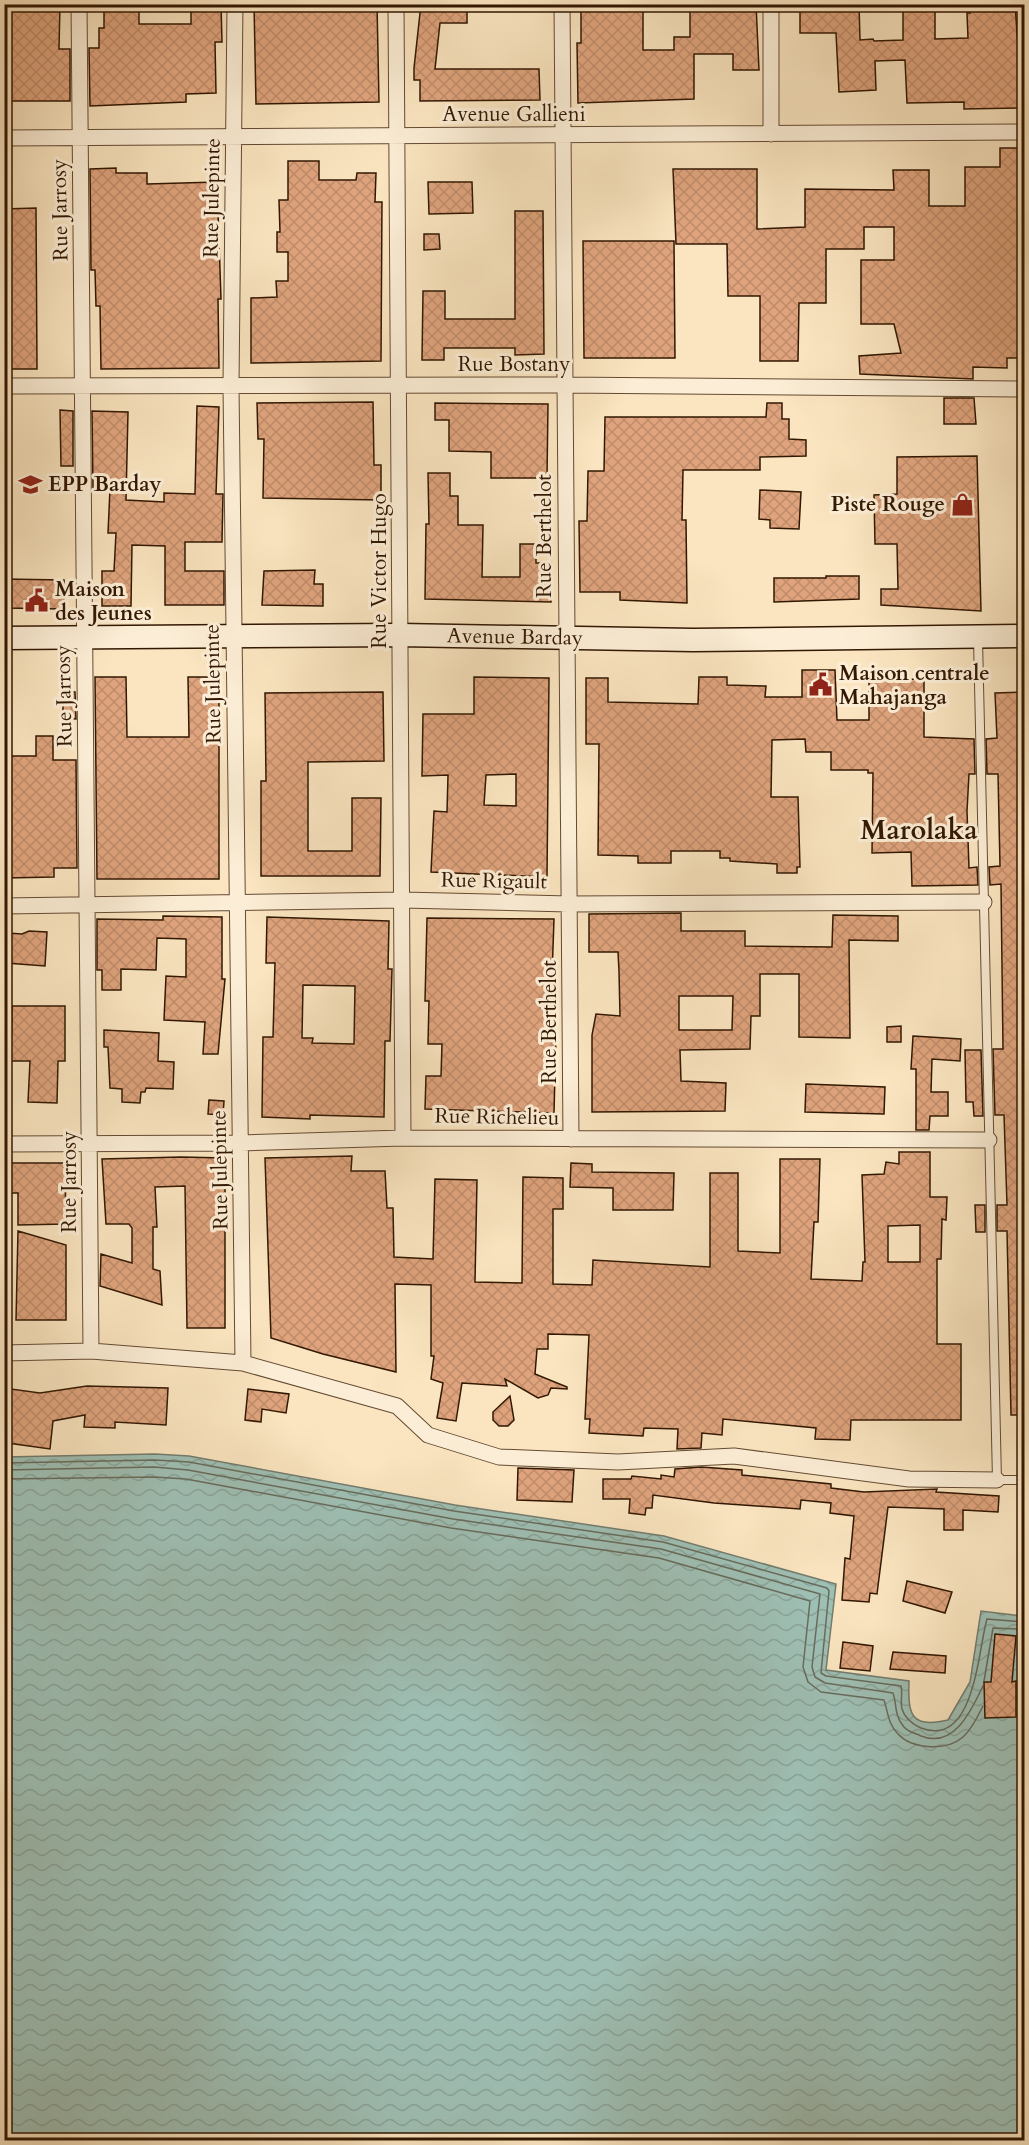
<svg xmlns="http://www.w3.org/2000/svg" width="1029" height="2145" viewBox="0 0 1029 2145" font-family="Cardo,serif">
  <style>
    .water { fill: url(#water-waves); stroke: #737c6d; stroke-width: 1.5 }
    .lines { fill: none; stroke-linecap: round; stroke-linejoin: round }
    .shore { stroke: #686b5b; stroke-width: 1.5 }
    .building { fill: url(#building-cross-hatch); stroke: #321702; stroke-width: 1.5; fill-rule: evenodd }
    .lane-casing { stroke: #644a32; stroke-width: 10 }
    .street-casing { stroke: #644a32; stroke-width: 17 }
    .secondary-casing { stroke: #321702; stroke-width: 25 }
    .lane { stroke: #fceed6; stroke-width: 8 }
    .street { stroke: #fceed6; stroke-width: 15 }
    .secondary { stroke: #fceed6; stroke-width: 22 }
    .labels { text-anchor: middle; dominant-baseline: central; stroke-width: 6; stroke-linejoin: round; paint-order: stroke }
    .street-label { font-size: 21px; fill: #321702; stroke: #fceed6 }
    .poi-label { font-size: 21px; font-weight: bold; fill: #321702; stroke: #fceed6; text-anchor: start }
    .district-label { font-size: 27px; font-weight: bold; fill: #321702; stroke: #fceed6 }
  </style>
  <defs>
    <pattern id="water-waves" width="16" height="10" patternUnits="userSpaceOnUse" patternTransform="scale(1.5)"><rect width="16" height="10" fill="#9ebfb4"/><path d="M0 5q4-4 8 0t8 0" fill="none" stroke="#89a399"/></pattern>
    <pattern id="building-cross-hatch" width="8" height="8" patternUnits="userSpaceOnUse" patternTransform="scale(1.5)"><rect width="8" height="8" fill="#dfa47d"/><path d="M0 0l8 8M0 8l8-8" fill="none" stroke="#c08c6a"/></pattern>
  </defs>
  <rect width="100%" height="100%" fill="#fae5c0"/>
  <filter id="stains"><feTurbulence type="fractalNoise" baseFrequency=".00333" numOctaves="4"/><feColorMatrix values="0 0 0 0 .2 0 0 0 0 .09 0 0 0 0 .02 0 0 0 .5 -.17"/></filter>
  <radialGradient id="worn" r=".72"><stop offset=".6" stop-color="#630" stop-opacity="0"/><stop offset="1" stop-color="#630" stop-opacity=".3"/></radialGradient>
  <!-- water -->
  <path class="water" d="M155,1454L189,1456L455,1505L664,1536L836,1584L826,1670L909,1681C908,1714 910,1729 948,1720L970,1682L981,1611L1023,1616L1018,1714L1024,1715V2140H5L4,1457Z"/>
  <g class="lines">
    <!-- shore -->
    <path class="shore" d="M4,1463L155,1460L189,1462L454,1511L663,1542L827,1588L829,1591L821,1673L826,1676L901,1686C903,1693 900,1701 902,1709C905,1719 912,1724 921,1728C975,1749 978,1649 987,1619L1024,1622
      M4,1470L154,1467L188,1470L453,1519L661,1549L820,1594L812,1667L815,1677L825,1683L893,1693C897,1704 894,1716 904,1727C908,1732 915,1733 921,1736C954,1749 971,1711 983,1686
      M4,1479L154,1477L186,1479L451,1528L659,1558L810,1601L803,1667L808,1682L821,1692L884,1700C888,1712 888,1724 898,1734C913,1750 947,1751 963,1737C972,1729 978,1716 983,1706
      M984,1681L993,1628L1020,1629L1022,1633L1017,1636"/>
  </g>
  <!-- building -->
  <path class="building" d="M4,4H60L59,49H70V101H4Z
    M104,4H139V24H191V4H221L222,42H215L216,93L186,94V102L90,106L89,48H99V28H104Z
    M254,4H377L379,102L256,104Z
    M421,4H467V23H440L435,69H539L540,100L420,101V80H414V68Z
    M581,4H643V50H674V37H690V4H756L759,70H733V54H694V99L578,103L577,43H581Z
    M800,4H859L860,40L873,39L874,41L903,40V4H935V39L968,38L967,13H970V4H1015L1020,75H1024V93H1019V108L964,109V102L907,103L905,60L875,61L876,90L839,92L836,33H800Z
    M1000,148H1020L1022,255H1024L1021,358H1007V368L973,367V379L860,374L859,356L901,353L894,324H861V260H894V227H864V249H826V303H799L798,361H760V296H728L727,244H676L673,169H757V229L805,227V189L894,190L893,170H929V206H965V167H1000Z
    M288,161H319V180H356L357,173H376L375,202H382L381,361L251,363V298L277,297L276,281H288V252H277V232H280L279,200H288Z
    M116,168V173H147V184L217,182L221,299H218L219,368L101,369L100,306H96L95,270H91L90,169Z
    M428,182H472L473,213L429,214Z
    M36,208L37,369H4V209Z
    M515,211H543L544,354L515,355V348H444V360H422L423,291H445V319H515Z
    M424,234H439L440,249L424,250Z
    M583,241H674L675,358H584Z
    M944,398H974L976,424H944Z
    M373,402L374,465H381V500L263,498L264,439H258L257,403Z
    M435,403L548,404L547,478H491V452L449,451V420H435Z
    M767,403H782V419H789V439L806,440V456L760,457V470H683L682,520H686L687,603L620,600V592H580L579,521H587L588,471H604L605,417H766Z
    M197,406L219,407L216,494H223L222,542H185V571H224V605H165V546L132,545L131,606H102V571H114L116,533H108L110,489H93L92,411L128,412L126,500L164,502V493L195,494Z
    M60,410L73,411V466H61Z
    M977,456L981,611L881,605V589H898L897,544H875L874,495L897,494V457Z
    M428,473H450V496H458V525H483L482,577H520V544H536V563H551V602L425,599L426,524H429Z
    M760,490L801,492L799,529L770,528V520L759,519Z
    M315,570L314,584H323V606L262,605L264,571Z
    M826,576H859V599L774,602V578H826Z
    M4,579L64,580V609L5,608Z
    M802,670H835L837,720H869V680L924,679V737L974,739L975,774H969L967,811L969,868L977,867L978,885L912,886L911,852L872,853L873,773H868V770H831V752H806L805,739L772,740L771,797H798L800,867H797V873H777V864L730,861V858H720V851H671V863H638V856L598,855L599,744H586V678H608V702L698,704L699,677H727V685L766,686L765,697H802Z
    M95,677H126L127,737H189L188,677H219V879H97Z
    M474,677L549,678L547,877L431,872L434,811L447,812L448,775L422,776L423,714H474ZM516,774V806L484,805L486,775Z
    M63,692H75L76,719L63,718Z
    M383,692L384,761L308,762V851H352V798H381L380,876H261V781H266L265,693Z
    M1024,692V1415H1011L1007,1231H997V1205H1007L1004,1115H995L993,1049H1003L1001,884L990,885L989,867L1000,866L998,774H987L986,739L997,738L995,693Z
    M36,736H53V760H76L77,868H54V877L5,878L4,756H36Z
    M681,913V931H745V946L832,947L833,915L898,916V941L849,940L850,1038L799,1037V974H760V1016H751L750,1049L680,1050L681,1081L726,1083L725,1111L592,1112V1035L596,1014L620,1016L619,971L618,952H589V914ZM679,996H733L732,1030H679Z
    M163,916L222,917V979H225L218,1054H203L205,1022L164,1020L166,976L186,977V939L157,938L156,970L121,969V990H102V970H97V919L163,920Z
    M267,917L389,921L388,969H392L390,1041H385L384,1117L310,1115V1119L262,1117L263,1037H273L275,963H266ZM303,985L355,986L354,1044L312,1043L313,1038H302Z
    M427,918L554,919L550,1034L556,1035L554,1113L425,1109L426,1076H441L442,1044H428L429,1001H425Z
    M29,931L47,932L45,966L6,963L8,933L22,934Z
    M12,1006H65V1061H58L57,1103L28,1102L30,1061H11Z
    M901,1026V1042H887V1027Z
    M104,1030L159,1033L158,1061L174,1062L173,1089L146,1088L145,1092H141L140,1103L122,1102V1089L110,1088L108,1047H104Z
    M913,1036L961,1039L960,1061L932,1059L931,1092H948V1116H930L929,1130H916V1069H911Z
    M965,1050H981L983,1116H974L973,1102H966Z
    M806,1084L885,1087L884,1114L805,1112Z
    M209,1100L224,1101L223,1115L208,1114Z
    M899,1152H930V1197H947L946,1220L942,1219L941,1259H937V1344H961V1420H851L850,1440L815,1439L816,1428L723,1419L722,1435L702,1433L701,1448L677,1449L678,1429L644,1428L643,1436L589,1433L590,1419H585L589,1335L548,1334V1349H537L535,1374L567,1387V1389L551,1388L548,1395L538,1398L505,1379L507,1386L462,1383L456,1421L437,1418L443,1383L431,1379L434,1356H431V1285L395,1284L396,1372L323,1354L271,1338L265,1158L352,1156L351,1171H385L387,1208H393L394,1257L433,1259L435,1179L477,1180L475,1282L522,1283L523,1177L563,1178V1209H553V1284L592,1285L593,1260L710,1267V1173H738V1251L780,1253V1159H820L818,1222H814L811,1279L862,1281L863,1262H865L862,1175L884,1174L886,1162L899,1164ZM920,1225V1262H888V1226Z
    M181,1157L225,1158V1328H187L185,1186L155,1187L157,1227H153V1269L160,1271L162,1305L100,1286L101,1254L132,1263V1228L129,1224H106L102,1159Z
    M4,1163H66L65,1224L18,1225V1193H4Z
    M571,1163L592,1164V1172L674,1173L673,1210H613V1188L570,1187Z
    M975,1205H985V1232H976Z
    M18,1231L66,1245V1320H16Z
    M87,1386L168,1388L166,1425L115,1422V1428L84,1427L85,1415L53,1421L50,1449L8,1443L11,1417L4,1416V1388L40,1393Z
    M248,1389L289,1394L286,1413L262,1409L261,1422L245,1420Z
    M510,1396L514,1420L508,1426H499L493,1420V1412Z
    M701,1467L742,1470V1475L831,1484V1488L864,1492L937,1489L936,1492L999,1496L998,1512L963,1510V1530H944V1509L888,1507L877,1594L870,1593L869,1602L842,1600L845,1558L850,1559L854,1516L830,1513L831,1503L801,1500L800,1509L714,1503L653,1495L652,1508H646L645,1515L629,1513L630,1499H603V1479H631L632,1476L661,1479V1475L674,1477L675,1469Z
    M518,1468L574,1470L572,1502L517,1500Z
    M907,1581L952,1592L945,1613L903,1601Z
    M995,1634L1016,1636L1012,1682L1016,1681V1717L985,1718L984,1682H991Z
    M843,1642L873,1646L870,1671L840,1668Z
    M893,1652L946,1656L945,1673L890,1669Z"/>
  <g class="lines">
    <defs>
      <path id="lane" d="M978,639L997,1480H1024"/>
      <path id="street" d="M79,4L91,1351
        M235,4L231,386L243,1363
        M396,4L403,1138
        M562,4L571,1139
        M771,4V134
        M4,138L1024,132
        M4,386L564,385L1024,389
        M4,906L402,900L569,904L984,902
        M4,1144L241,1143L403,1138L989,1140
        M4,1353L91,1351L243,1363L397,1406L428,1435L499,1457L618,1462L734,1456L909,1479L997,1480"/>
      <path id="secondary" d="M4,638L400,635L693,640L1024,636"/>
    </defs>
    <!-- lane casing -->
    <use href="#lane" class="lane-casing"/>
    <!-- street casing -->
    <use href="#street" class="street-casing"/>
    <!-- secondary casing -->
    <use href="#secondary" class="secondary-casing"/>
    <!-- lane -->
    <use href="#lane" class="lane"/>
    <!-- street -->
    <use href="#street" class="street"/>
    <!-- secondary -->
    <use href="#secondary" class="secondary"/>
  </g>
  <!-- icons -->
  <defs>
    <symbol id="school-bare" viewBox="-9 -9 18 18"><path d="M0-5L7-2L0 1L-7-2ZM-4 1L0 2.5L4 1V4Q0 6-4 4Z" fill="#8f2418" stroke="#fceed6" stroke-width="2.5" paint-order="stroke"/></symbol>
    <symbol id="shop-bare" viewBox="-9 -9 18 18"><path d="M-5-2.5h2.3a2.7 3.5 0 0 1 5.4 0H5L5.5 6h-11ZM-1.5-2.5h3a1.5 2.3 0 0 0-3 0Z" fill="#8f2418" stroke="#fceed6" stroke-width="2.5" paint-order="stroke"/></symbol>
    <symbol id="civic-bare" viewBox="-9 -9 18 18"><path d="M-.6-6.5H3V-4.5H.6V-3L4-1V1h2V6H-6V1h2V-1L-.6-3ZM-1.2 2.5V6h2.4V2.5Z" fill="#8f2418" stroke="#fceed6" stroke-width="2.5" paint-order="stroke"/></symbol>
  </defs>
  <g fill-rule="evenodd">
    <use href="#school-bare" x="14" y="468" width="33" height="33"/>
    <use href="#shop-bare" x="946" y="488" width="33" height="33"/>
    <use href="#civic-bare" x="20" y="584" width="33" height="33"/>
    <use href="#civic-bare" x="804" y="668" width="33" height="33"/>
  </g>
  <g class="labels">
    <!-- street labels -->
    <g class="street-label">
      <text x="514" y="114">Avenue Gallieni</text>
      <text transform="translate(212 198) rotate(-89)">Rue Julepinte</text>
      <text transform="translate(60 210) rotate(-91)">Rue Jarrosy</text>
      <text x="514" y="364">Rue Bostany</text>
      <text transform="translate(544 536) rotate(-90)">Rue Berthelot</text>
      <text transform="translate(379 571) rotate(-90)">Rue Victor Hugo</text>
      <text transform="translate(515 637) rotate(1)">Avenue Barday</text>
      <text transform="translate(213 684) rotate(-91)">Rue Julepinte</text>
      <text transform="translate(64 696) rotate(-91)">Rue Jarrosy</text>
      <text transform="translate(494 881) rotate(1)">Rue Rigault</text>
      <text transform="translate(549 1022) rotate(-90)">Rue Berthelot</text>
      <text transform="translate(497 1117) rotate(1)">Rue Richelieu</text>
      <text transform="translate(220 1170) rotate(-91)">Rue Julepinte</text>
      <text transform="translate(69 1182) rotate(-90)">Rue Jarrosy</text>
    </g>
    <!-- poi labels -->
    <g class="poi-label">
      <text x="48" y="484">EPP Barday</text>
      <text x="945" y="504" text-anchor="end">Piste Rouge</text>
      <text x="55" y="589">Maison<tspan x="55" dy="24">des Jeunes</tspan></text>
      <text x="839" y="673">Maison centrale<tspan x="839" dy="24">Mahajanga</tspan></text>
    </g>
    <!-- district labels -->
    <g class="district-label">
      <text x="919" y="830">Marolaka</text>
    </g>
  </g>
  <!-- margin -->
  <rect width="1029" height="2145" fill="none" stroke="#fae5c0" stroke-width="24"/>
  <rect x="6" y="6" width="1017" height="2133" fill="none" stroke="#321702" stroke-width="3"/>
  <rect x="12" y="12" width="1005" height="2121" fill="none" stroke="#321702" stroke-width="1.5"/>
  <rect width="100%" height="100%" filter="url(#stains)"/>
  <rect width="100%" height="100%" fill="url(#worn)"/>
</svg>
